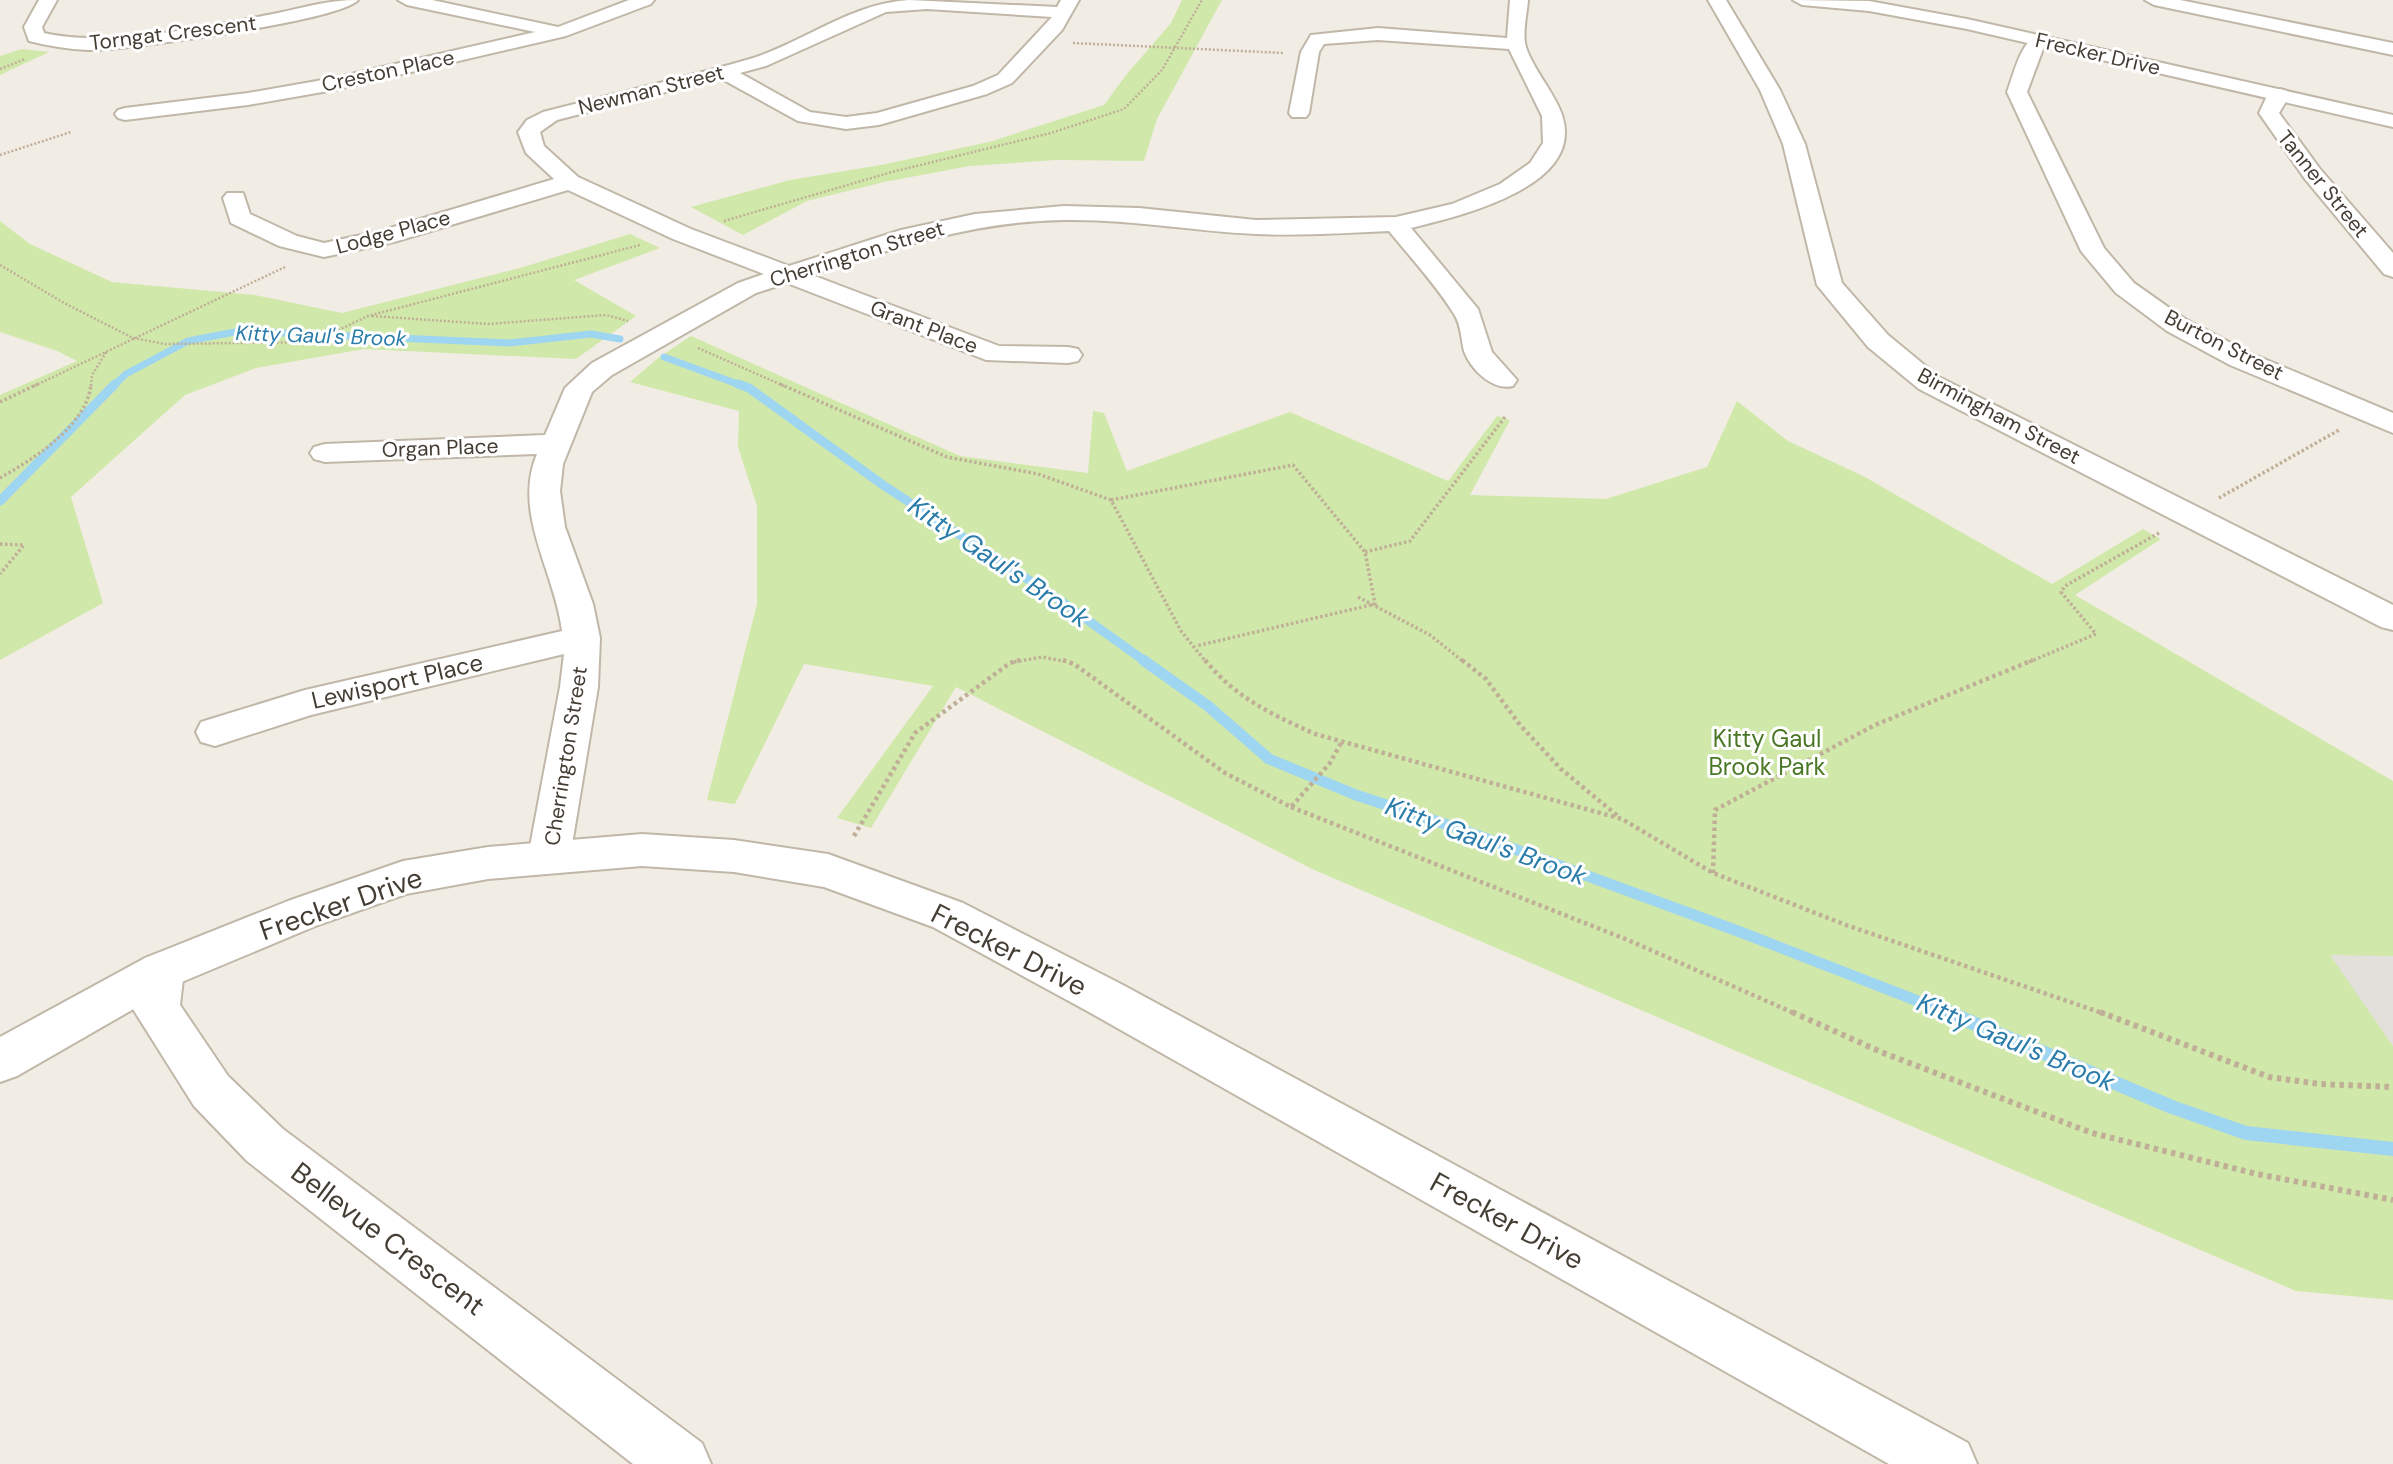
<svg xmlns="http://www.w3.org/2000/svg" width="2393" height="1464" viewBox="0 0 2393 1464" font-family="'DM Sans',sans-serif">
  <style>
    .green { fill: #d1e8ab }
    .parking { fill: #e3e0dc }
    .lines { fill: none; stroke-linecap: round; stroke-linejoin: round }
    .stream-far3 { stroke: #9ed5f1; stroke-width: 7 }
    .stream-far2 { stroke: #9ed5f1; stroke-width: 9 }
    .stream-far1 { stroke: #9ed5f1; stroke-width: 11 }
    .stream { stroke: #9ed5f1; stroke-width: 14 }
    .minor-casing { stroke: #c1b7a9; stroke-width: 4 }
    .tertiary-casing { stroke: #c1b7a9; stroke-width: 4 }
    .path-far3 { stroke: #c0af97; stroke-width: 2.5; stroke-dasharray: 2 2; stroke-linecap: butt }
    .path-far2 { stroke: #c0af97; stroke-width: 3.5; stroke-dasharray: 2.5 2.5; stroke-linecap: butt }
    .path-far1 { stroke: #c0af97; stroke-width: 4.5; stroke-dasharray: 3.5 3.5; stroke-linecap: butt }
    .path { stroke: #c0af97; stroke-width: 6; stroke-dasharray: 4.5 4.5; stroke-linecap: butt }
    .minor { fill: #fff; fill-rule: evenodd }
    .tertiary { fill: #fff; fill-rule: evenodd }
    .labels { text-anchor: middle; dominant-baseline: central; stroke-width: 6; stroke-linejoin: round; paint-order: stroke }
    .far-street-label { font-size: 21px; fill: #443d34; stroke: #fff }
    .far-water-label { font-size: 21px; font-style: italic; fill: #2a7caa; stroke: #fff }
    .street-label { font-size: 24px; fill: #443d34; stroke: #fff }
    .park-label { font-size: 24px; fill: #4a7726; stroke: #fff }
    .water-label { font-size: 26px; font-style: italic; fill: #2a7caa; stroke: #fff }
    .near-street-label { font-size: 28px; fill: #443d34; stroke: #fff }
  </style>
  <rect width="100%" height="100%" fill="#f2ede4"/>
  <!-- green -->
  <path class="green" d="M1182,0H1222L1157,119L1144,161L1056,160L970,166L884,182L807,201L743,235L691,207L790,180L881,165L989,142L1104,105L1126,75L1171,23Z
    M22,49L49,52L0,75V56Z
    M0,221L30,244L112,282L255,295L342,313L520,268L630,234L660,248L574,280L636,316L576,359L364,349L256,368L185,395L71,497L103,603L0,660V395L77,361L57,351L0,332Z
    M691,336L960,456L1088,473L1093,411L1104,413L1127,471L1290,412L1448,481L1497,416L1510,420L1470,495L1606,499L1707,467L1737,401L1788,441L1863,476L2052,584L2143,529L2161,539L2075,595L2393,781V1300L2296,1291L1312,869L956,687L871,828L837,818L933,686L804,664L735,804L707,800L757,604V506L738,447L739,411L630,382L658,358Z"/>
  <!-- parking -->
  <path class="parking" d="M2330,955L2393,956V1046Z"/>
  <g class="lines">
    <!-- stream-far3 -->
    <path class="stream-far3" d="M664,357L743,386
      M113,386L126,374L188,341L240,331L510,343L591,334L620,339"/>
    <!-- stream-far2 -->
    <path class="stream-far2" d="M738,384L749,388L883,485L1061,601L1146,662
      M0,501L115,384"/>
    <!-- stream-far1 -->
    <path class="stream-far1" d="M1143,660L1208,706L1269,759L1356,795L1460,829L1743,933L1951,1014"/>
    <!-- stream -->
    <path class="stream" d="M1947,1012L2172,1107L2246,1133L2393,1149"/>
    <defs>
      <path id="minor" d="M39,0H57L42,27L44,33C107,48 210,26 273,14C302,8 328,0 358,0C340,21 125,50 88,50C68,49 49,46 29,41L24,27Z
        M398,0H432L558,27L629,0H654L651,4L566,36L334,90L248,105L125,120L118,118L115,114L118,110L125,108L248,93L334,78L535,32L407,5Z
        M909,0L1057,7L1061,0H1079L1062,30L1012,83L987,94L879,125L846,129L798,121L720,78L557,120L540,132L544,146L578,177L691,229L789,266L901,230L975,214L1064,206L1139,208L1256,220L1396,217L1452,204L1500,184L1530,163L1543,143L1542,116L1509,49L1378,40L1324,44L1319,52L1309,113L1306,117H1292L1289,113L1301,52L1311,35L1378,28L1507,38L1510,0H1528C1527,13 1523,30 1525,43C1529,64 1555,93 1562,115C1586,187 1459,216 1411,228L1478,309L1492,352L1517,380L1513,386C1493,391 1471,370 1464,351C1461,339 1461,324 1454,314C1436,285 1411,258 1389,231C1345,233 1300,236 1256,234C1192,231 1130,219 1065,220C977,221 895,247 812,275L999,346L1068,347L1078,349L1082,355L1078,361L1068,363L986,360L787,283L756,293L612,375L592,392L563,464L560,491L565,527L593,604L600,638L598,687L570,857L564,869L549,873L534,869L528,857L560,687L564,654L311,715L215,746L201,742L196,732L201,722L305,690L562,631C555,572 512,513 537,454L325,462L314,459L310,453L314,447L325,444L545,435L565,388L592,363L738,283L764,274L673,239L568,190L394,242L324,257L279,246L231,223L223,198L227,193H243L250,214L297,236L324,243L380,231L554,179L526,153L518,132L527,120L543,112C611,94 682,79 750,59C805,42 849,4 909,0ZM927,9L1052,17L998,75L973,86L877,113L846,117L810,112L740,73L766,66L886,12Z
        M1708,0H1726L1780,90L1805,144L1842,283L1888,335L1939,377L2393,605V630L2381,627L1919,389L1868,347L1817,285L1783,144L1760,90Z
        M2145,0H2180L2393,43V55L2154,5Z
        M2040,35L2049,41L2043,49L2027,92L2104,248L2134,283L2185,319L2250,353L2393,413V433L2230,365L2167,331L2116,293L2081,251L2007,92C2014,75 2020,40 2040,35Z
        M2280,89L2287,91L2290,95L2279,113L2320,169L2393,253V277L2384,274L2305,179L2259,113L2267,96Z
        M161,952L177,958L184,971L180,1005L228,1076L283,1129L702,1443L711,1464H633L247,1161L194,1106L133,1009L138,971L145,958Z"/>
      <path id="tertiary" d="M1793,0L1869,1L1967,19L2393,115V127L1967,29L1869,11L1802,5Z
        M642,834L734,840L828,854L963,903L1121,984L1968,1443L1977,1464H1889L1089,1012L933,927L824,887L734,872L642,866L488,879L406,894L318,925L177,984L17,1076L0,1082V1037L145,958L288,901L403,861L488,847Z"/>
    </defs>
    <!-- minor casing -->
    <use href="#minor" class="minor-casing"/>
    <!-- tertiary casing -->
    <use href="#tertiary" class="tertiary-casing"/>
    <!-- path-far3 -->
    <path class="path-far3" d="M1073,43L1284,53
      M0,69L25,59
      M0,155L71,132
      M724,221L892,172L1051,133L1124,109L1162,70L1202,0
      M0,265L64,303L133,338L165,344L313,342L368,316L640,245
      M372,316L488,324L606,315L628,321
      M698,348L784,386
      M34,386L285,267
      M91,386L92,375L107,351"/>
    <!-- path-far2 -->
    <path class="path-far2" d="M780,384L947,457L1038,474L1111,500L1181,631L1206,662
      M0,402L38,384
      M0,478C33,459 87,426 91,384
      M2219,498L2339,430
      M1111,500L1293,465L1365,552L1375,604L1196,646
      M0,544L24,545L0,574
      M1365,552L1410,541L1505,417
      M1358,597L1430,635L1464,662
      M1014,662L1042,657L1068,662
      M2029,662L2096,634L2061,592L2065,586L2159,533"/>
    <!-- path-far1 -->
    <path class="path-far1" d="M1063,660L1074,664L1225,773L1291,807L1330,763L1341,743
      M1205,660C1236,698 1271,714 1315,734L1622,819L1713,873L1846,925L2105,1014
      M1462,660L1486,679L1520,725L1561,769L1619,817
      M1291,807L1628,940L1796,1014
      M854,836L915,733L1010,663L1020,660
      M1713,873L1715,810L1875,725L2033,660"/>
    <!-- path -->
    <path class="path" d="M1792,1012L1881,1052L2092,1133L2257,1174L2393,1200
      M2100,1012L2269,1077L2319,1084L2393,1087"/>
    <!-- minor -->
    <use href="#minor" class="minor"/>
    <!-- tertiary -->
    <use href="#tertiary" class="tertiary"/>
  </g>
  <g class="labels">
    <!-- far-street labels -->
    <g class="far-street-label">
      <text transform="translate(173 33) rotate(-7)">Torngat Crescent</text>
      <text transform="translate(2098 54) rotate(13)">Frecker Drive</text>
      <text transform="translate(388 71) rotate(-12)">Creston Place</text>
      <text transform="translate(651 90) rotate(-14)">Newman Street</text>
      <text transform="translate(2323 184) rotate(51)">Tanner Street</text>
      <text transform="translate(393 232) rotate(-15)">Lodge Place</text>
      <text transform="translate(857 254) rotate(-17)">Cherrington Street</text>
      <text transform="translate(924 327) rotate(21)">Grant Place</text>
      <text transform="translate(2224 345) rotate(27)">Burton Street</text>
      <text transform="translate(1999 416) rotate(28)">Birmingham Street</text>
      <text transform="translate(440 448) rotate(-2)">Organ Place</text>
      <text transform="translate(566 756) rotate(-81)">Cherrington Street</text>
    </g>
    <!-- far-water labels -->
    <g class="far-water-label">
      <text transform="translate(321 336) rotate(2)">Kitty Gaul's Brook</text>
    </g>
    <!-- street labels -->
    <g class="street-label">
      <text transform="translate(397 681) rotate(-13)">Lewisport Place</text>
    </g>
    <!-- park labels -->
    <g class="park-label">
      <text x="1767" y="738">Kitty Gaul<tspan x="1767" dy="28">Brook Park</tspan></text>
    </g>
    <!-- water labels -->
    <g class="water-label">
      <text transform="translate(999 562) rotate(34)">Kitty Gaul's Brook</text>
      <text transform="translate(1486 841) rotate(20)">Kitty Gaul's Brook</text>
      <text transform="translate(2016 1042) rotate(23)">Kitty Gaul's Brook</text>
    </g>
    <!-- near-street labels -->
    <g class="near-street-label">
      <text transform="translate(341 904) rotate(-19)">Frecker Drive</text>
      <text transform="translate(1009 950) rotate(27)">Frecker Drive</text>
      <text transform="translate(1507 1221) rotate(29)">Frecker Drive</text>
      <text transform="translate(388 1239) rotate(37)">Bellevue Crescent</text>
    </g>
  </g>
</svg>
